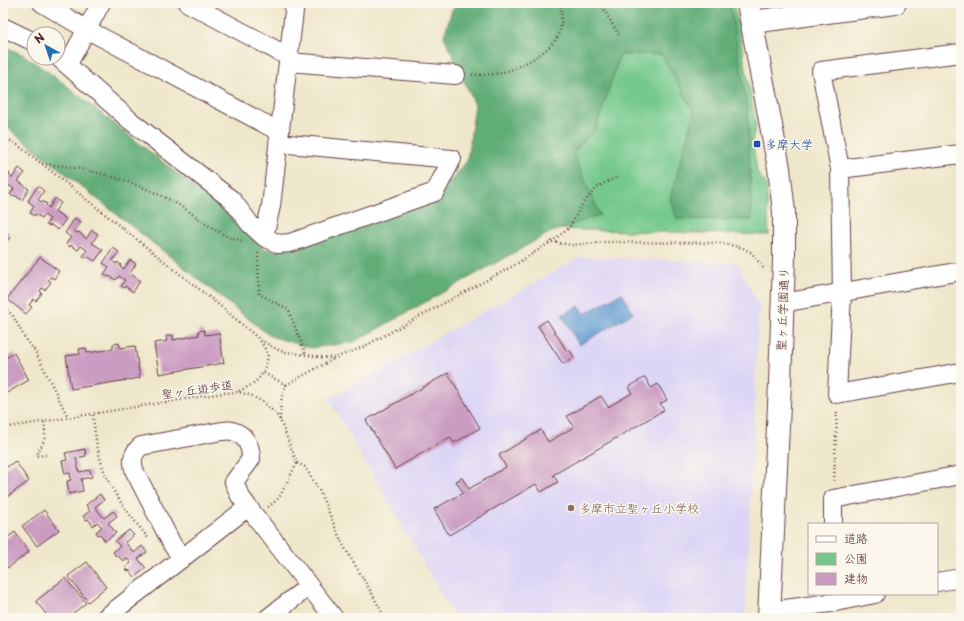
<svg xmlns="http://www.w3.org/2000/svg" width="964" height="621" viewBox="0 0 964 621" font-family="'Playpen Sans','Klee One',sans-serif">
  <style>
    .built { fill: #ddd5f6 }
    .green { fill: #75c98d; stroke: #60745c }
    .forest { fill: #60ad78; stroke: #556652 }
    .water { fill: #649ed3; stroke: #575e7f }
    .building { fill: #cb9cc2 }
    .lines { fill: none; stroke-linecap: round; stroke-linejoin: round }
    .minor-casing { stroke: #633d43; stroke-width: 20 }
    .tertiary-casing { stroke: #633d43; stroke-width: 24 }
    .path { stroke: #633d43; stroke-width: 2.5; stroke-dasharray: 1 3; stroke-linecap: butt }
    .minor { stroke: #fff; stroke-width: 18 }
    .tertiary { stroke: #fff; stroke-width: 22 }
    .transit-dot { fill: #1a4fb4; stroke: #fbf7ec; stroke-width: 1.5 }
    .education-dot { fill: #8d6e63; stroke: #fbf7ec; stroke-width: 1.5 }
    .labels { text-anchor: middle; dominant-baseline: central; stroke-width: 3; stroke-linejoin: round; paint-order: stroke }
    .transit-label { font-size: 12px; fill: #164399; stroke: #fbf7ec; text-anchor: start }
    .street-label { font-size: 12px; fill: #4a1f2b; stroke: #fbf7ec }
    .education-label { font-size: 12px; fill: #785e54; stroke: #fbf7ec; text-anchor: start }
  </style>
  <rect width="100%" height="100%" fill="#fbf7ec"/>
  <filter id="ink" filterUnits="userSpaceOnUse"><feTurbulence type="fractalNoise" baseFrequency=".025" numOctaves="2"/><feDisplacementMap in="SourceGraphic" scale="8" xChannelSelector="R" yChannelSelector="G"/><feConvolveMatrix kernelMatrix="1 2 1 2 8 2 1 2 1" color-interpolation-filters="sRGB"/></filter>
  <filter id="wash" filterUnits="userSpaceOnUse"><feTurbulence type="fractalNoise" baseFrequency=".012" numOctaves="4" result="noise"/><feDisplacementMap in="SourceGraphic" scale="16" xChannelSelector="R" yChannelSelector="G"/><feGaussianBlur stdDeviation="0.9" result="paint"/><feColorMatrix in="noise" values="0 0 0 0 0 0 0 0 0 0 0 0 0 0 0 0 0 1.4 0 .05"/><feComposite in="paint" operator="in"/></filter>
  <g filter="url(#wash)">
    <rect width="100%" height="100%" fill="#efe7cb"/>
    <!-- built -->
    <path class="built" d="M580,257L737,263L759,305L745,618H455L329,399Z"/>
    <!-- green -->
    <path class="green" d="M591,3H733L737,20L756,126L752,140L757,172L766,184L769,235L555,229Z"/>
    <!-- forest -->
    <path class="forest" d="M459,3H730L748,112L752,220L677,219L670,199L694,112L661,54L620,55L596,129L573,153L600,215L549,233L354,342L311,348L270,336L3,124V46L24,55L58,79L222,209L265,249L277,251L438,196L467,161L475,105L444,36L452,10Z"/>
    <!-- water -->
    <path class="water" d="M622,293L633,313L579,345L562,315L579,306L584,314Z"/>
    <g id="blocks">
      <!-- building -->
      <path class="building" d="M19,168L25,173L18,181L29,189L22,200L14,195L13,197L10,194L14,189L8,185L5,189L3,187V171L4,172L6,170L10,174L9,175L12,178Z
        M38,186L44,191L38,200L41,202L42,201L47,204L46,205L49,208L55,198L61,203L55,211L66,219L58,230L51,225L50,226L46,225L50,219L44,215L42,218L35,214L34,216L30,213L34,206L28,201Z
        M75,218L81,222L74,231L78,233L79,232L86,239L92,230L98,234L92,243L103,250L95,261L87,256L86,258L83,256L87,250L81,246L78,250L71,245L70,247L66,244L71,237L65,233Z
        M3,229L11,236L3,246Z
        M113,248L119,252L112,261L116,264L117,262L121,265L120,267L124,269L130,260L136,264L130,273L140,281L133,292L125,286L124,288L121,286L125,280L119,276L116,280L109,276L108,277L104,274L109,267L103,263Z
        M40,257L59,271L54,279L51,277L48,280L51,282L45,290L42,288L40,291L42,293L36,301L34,299L29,305L32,307L26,314L7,299Z
        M547,320L567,351L569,349L574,357L563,364L538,326Z
        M204,330L205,335L219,333L224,363L159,374L154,343L167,341L166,336L173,335V340L199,335L198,331Z
        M119,343L120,348L135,346L140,378L71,389L66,356L80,354L79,349L86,348L87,353L113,349V344Z
        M14,353L29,380L3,395V360Z
        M448,373L480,428L454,443L450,437L395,469L366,420Z
        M645,377L651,388L658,384L667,400L660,404L664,410L553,475L558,482L541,492L536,484L449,535L434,509L463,493L456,481L462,478L469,489L506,467L499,455L541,430L548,442L574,427L567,416L601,396L608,407L632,393L629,387Z
        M85,449L86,456L76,458L79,472L90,470L92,477L81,479L83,491L69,494L67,481L71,480L70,473L65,474L62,461L67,460L65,453Z
        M15,461L29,481L7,497L3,491V470Z
        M100,494L104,500L95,507L104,518L113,511L117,516L108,523L116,533L105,541L100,534L98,535L96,532L102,527L97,522L93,526L88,519L86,520L83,516L90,511L86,505Z
        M44,510L59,530L37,546L22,526Z
        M129,530L134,535L125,542L134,553L142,546L147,552L138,559L146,568L135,577L129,570L128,571L125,568L131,563L127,558L123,561L117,555L116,556L113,552L120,546L115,541Z
        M15,532L29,552L8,568L3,561V541Z
        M87,562L106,587L88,602L68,576Z
        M65,578L86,603L67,618H49L36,601Z"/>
    </g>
  </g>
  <g filter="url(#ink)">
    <use href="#blocks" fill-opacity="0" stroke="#633d43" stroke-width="1"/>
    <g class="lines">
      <defs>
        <path id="minor" d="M42,3L86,29L280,132
          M188,3L289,57
          M3,27L34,42
          M961,53L821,71L840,169L842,293L837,394L961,372
          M58,57L132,122L232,200L250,224L264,237L279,244L290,243L435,192L452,159L278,143
          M288,62L456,75
          M68,64L101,3
          M840,169L961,154
          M264,237L271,206L295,3
          M783,303L961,271
          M833,524V499L961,475
          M182,557L173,546L135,472C131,461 132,454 141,446L222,431C225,431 229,430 232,431C245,434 251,446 251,459L234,482L240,496L248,507
          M937,582L961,578
          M770,611L830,603L875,594
          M105,618L248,507L334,618
          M268,618L309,586"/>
        <path id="tertiary" d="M748,3L779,168L784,212V259L780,383L769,618
          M752,22L895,3"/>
      </defs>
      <!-- minor casing -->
      <use href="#minor" class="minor-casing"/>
      <!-- tertiary casing -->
      <use href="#tertiary" class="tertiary-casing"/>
      <!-- path -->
      <path class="path" d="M600,3L620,37
        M472,75C481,75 491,75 500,73C518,69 555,50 560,31C562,23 561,12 561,3
        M3,137L15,143L42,164L224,309L259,339L280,351L320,357L335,358L363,347L513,266L551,242L569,228L582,205L591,194L599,186L619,176
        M42,164C85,166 142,183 179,205C194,214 208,227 225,235C230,238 236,239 242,241
        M552,242L572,245L606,242L722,243L743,248L752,253L764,269
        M258,253L259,294L288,309L306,355
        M3,309L7,310L13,316L25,338L35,351L68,417
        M264,373L286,385
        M239,391C258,383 265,375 268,354L260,340
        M93,415C95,438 99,463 110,484C120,504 135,521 148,538
        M280,420C280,408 281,395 286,385L335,358
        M44,422C45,429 46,436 43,443C40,448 38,450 37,456L46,455
        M3,428L223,393L238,392L252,396L263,402L276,414L280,420L297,463L305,467L319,490L343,545L370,590L385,618
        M834,481L837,410
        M268,507L279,498L297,463"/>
      <!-- minor -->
      <use href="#minor" class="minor"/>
      <!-- tertiary -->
      <use href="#tertiary" class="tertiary"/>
    </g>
  </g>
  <!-- markers -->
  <rect class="transit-dot" x="753" y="140" width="8" height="8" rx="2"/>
  <circle class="education-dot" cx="571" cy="508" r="4"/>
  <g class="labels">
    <!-- transit labels -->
    <g class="transit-label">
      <text x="765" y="144">多摩大学</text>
    </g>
    <!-- street labels -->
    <g class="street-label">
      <text transform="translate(782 309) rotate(-88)">聖ヶ丘学園通り</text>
      <text transform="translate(197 389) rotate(-8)">聖ヶ丘遊歩道</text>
    </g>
    <!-- education labels -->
    <g class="education-label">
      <text x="579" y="508">多摩市立聖ヶ丘小学校</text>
    </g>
  </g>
  <!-- margin -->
  <rect width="964" height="621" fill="none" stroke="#fbf7ec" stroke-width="16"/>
  <!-- legend -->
  <rect x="808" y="523" width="130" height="72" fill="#fbf7ec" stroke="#b4a19f"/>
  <rect x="816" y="536" width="20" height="6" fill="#ffffff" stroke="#b4a19f"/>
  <text x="844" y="543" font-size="12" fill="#4a1f2b">道路</text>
  <rect x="816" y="553" width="20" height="12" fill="#75c98d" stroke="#b4a19f"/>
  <text x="844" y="563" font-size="12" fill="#4a1f2b">公園</text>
  <rect x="816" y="573" width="20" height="12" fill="#cb9cc2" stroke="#b4a19f"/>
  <text x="844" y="583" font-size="12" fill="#4a1f2b">建物</text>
  <!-- north arrow -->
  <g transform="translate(46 46) rotate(320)"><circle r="19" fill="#fbf7ec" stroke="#b4a19f"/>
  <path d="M0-3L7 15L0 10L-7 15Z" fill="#1f6fb2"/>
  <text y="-6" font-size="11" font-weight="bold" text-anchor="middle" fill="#4a1f2b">N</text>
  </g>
</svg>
